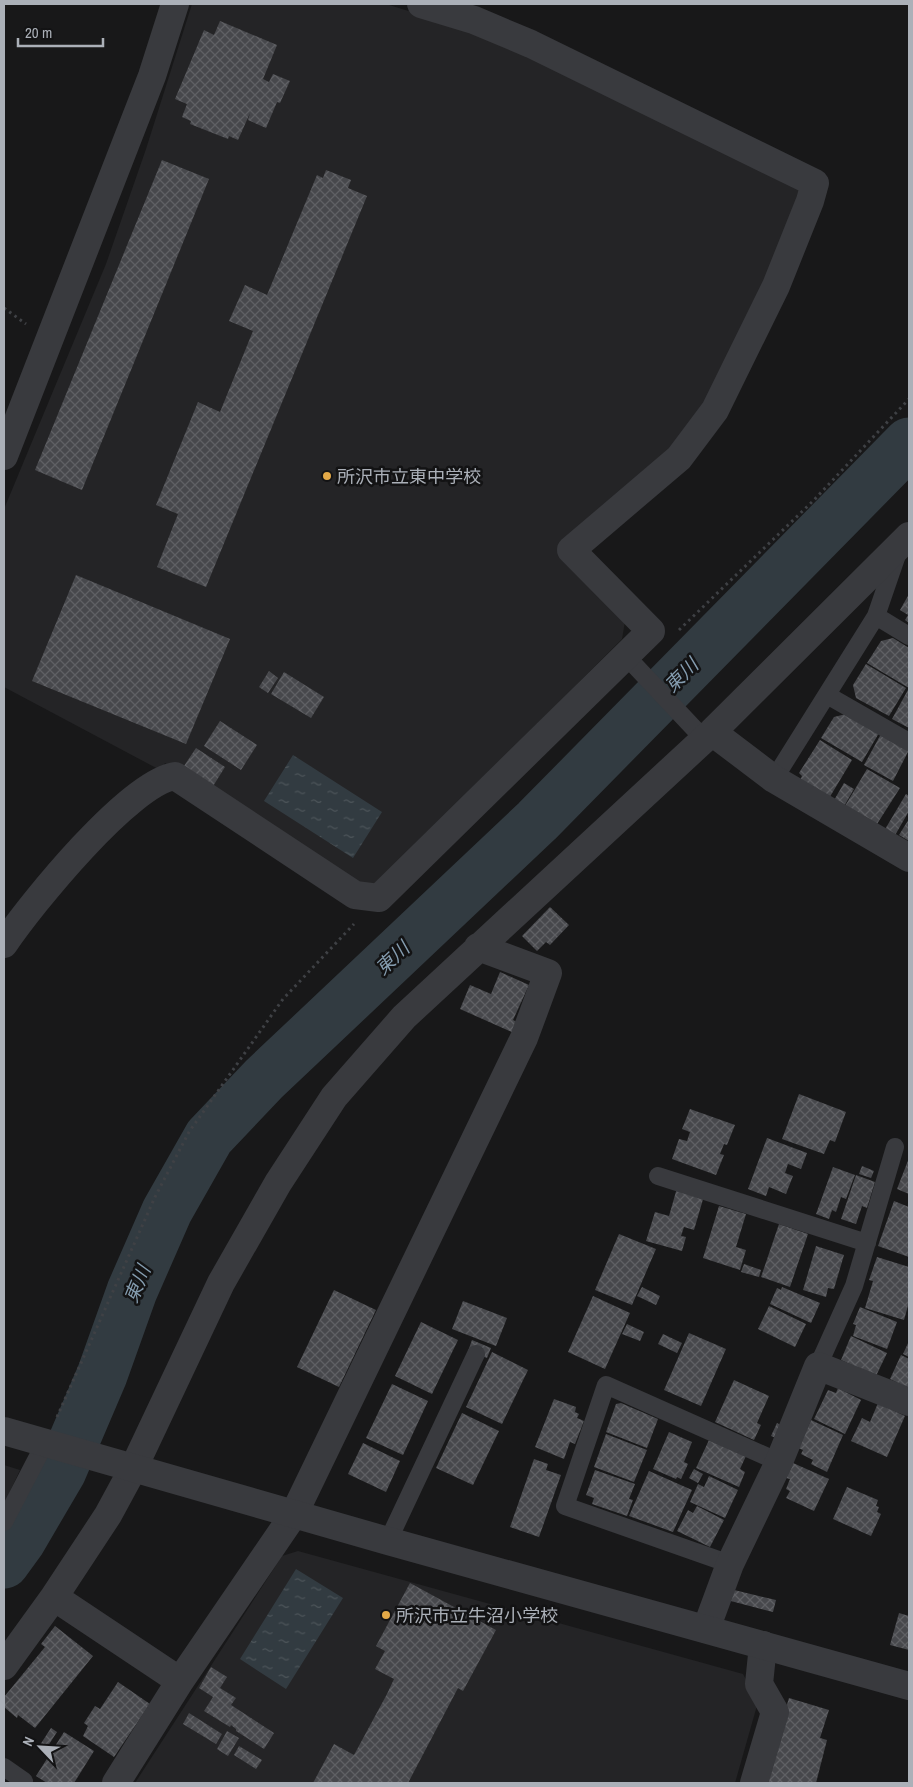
<svg xmlns="http://www.w3.org/2000/svg" width="913" height="1787" viewBox="0 0 913 1787" font-family="'Archivo Narrow','Noto Sans JP',sans-serif">
  <style>
    .built { fill: #242426 }
    .water { fill: url(#water-ripples) }
    .lines { fill: none; stroke-linecap: round; stroke-linejoin: round }
    .river { stroke: #323b41; stroke-width: 51 }
    .building { fill: url(#building-cross-hatch) }
    .path { stroke: #3f4145; stroke-width: 3; stroke-dasharray: 2.5 4; stroke-linecap: butt }
    .service { stroke: #393a3e; stroke-width: 18 }
    .minor { stroke: #393a3e; stroke-width: 28 }
    .tertiary { stroke: #393a3e; stroke-width: 28 }
    .poi-dot { fill: #e2a847; stroke: #131314; stroke-width: 2 }
    .labels { text-anchor: middle; dominant-baseline: central; stroke-width: 5; stroke-linejoin: round; paint-order: stroke }
    .poi-label { font-size: 18px; fill: #abb0b8; stroke: #131314; text-anchor: start }
    .water-label { font-size: 19px; font-style: italic; fill: #859db0; stroke: #131314 }
  </style>
  <defs>
    <pattern id="water-ripples" width="26" height="14" patternUnits="userSpaceOnUse" patternTransform="scale(1.25)"><rect width="26" height="14" fill="#323b41"/><path d="M2 4q2-2 4 0t4 0M15 11q2-2 4 0t4 0" fill="none" stroke="#4d555a"/></pattern>
    <pattern id="building-cross-hatch" width="8" height="8" patternUnits="userSpaceOnUse" patternTransform="scale(1.25)"><rect width="8" height="8" fill="#47484c"/><path d="M0 0l8 8M0 8l8-8" fill="none" stroke="#5f6064"/></pattern>
  </defs>
  <rect width="100%" height="100%" fill="#181819"/>
  <!-- built -->
  <path class="built" d="M192,4H386L463,28L498,41L803,189V198L707,404L675,444L558,546L625,621L622,639L373,888H357L165,763L160,770L4,687V509L106,264L146,149Z
    M4,1465L20,1470L4,1504Z
    M298,1551L743,1674L758,1702L735,1783H135L282,1556Z"/>
  <!-- water -->
  <path class="water" d="M293,755L382,812L353,858L264,801Z
    M296,1569L343,1598L286,1689L240,1659Z"/>
  <g class="lines">
    <!-- river -->
    <path class="river" d="M4,1563L20,1541L61,1471L102,1375L132,1291L167,1211L209,1137L264,1079L537,821L909,443"/>
  </g>
  <!-- building -->
  <path class="building" d="M220,21L277,45L263,79L269,82L273,74L290,81L280,103L277,102L266,128L248,120L250,113L238,140L229,136L228,139L190,124L191,121L182,117L187,104L175,99L204,30L214,35Z
    M162,160L209,179L82,490L35,470Z
    M326,170L351,180L348,188L367,196L206,587L157,567L178,514L156,505L198,402L220,412L253,331L229,321L245,285L267,295L317,175L323,178Z
    M76,575L230,639L186,744L32,681Z
    M909,594V623L905,620L908,615L900,610Z
    M893,638L909,648V688L867,663L881,641Z
    M866,664L906,688L889,716L856,698L853,685Z
    M269,671L278,678L268,693L259,687Z
    M284,672L324,697L311,718L271,694Z
    M909,688V728L892,719Z
    M846,714L879,733L862,762L821,738L834,717Z
    M220,721L257,745L241,770L204,746Z
    M881,734L909,750L893,781L864,765Z
    M820,740L852,760L828,800L799,782L802,776L799,773Z
    M196,748L225,767L210,791L180,772Z
    M867,769L900,788L877,824L845,806Z
    M844,783L854,789L843,808L833,802Z
    M906,794L909,796V811L894,837L884,831Z
    M909,819V841L899,835Z
    M550,907L569,925L550,945L546,942L537,951L522,936Z
    M500,972L529,985L513,1020L519,1023L514,1033L460,1009L470,985L491,994Z
    M799,1094L846,1112L835,1142L830,1140L824,1154L782,1139Z
    M690,1109L735,1125L727,1145L724,1144L720,1154L724,1155L716,1175L672,1159L679,1139L687,1141L690,1132L682,1129Z
    M767,1138L807,1153L801,1169L788,1164L785,1173L793,1176L786,1194L769,1187L766,1196L748,1189Z
    M909,1158V1194L897,1189Z
    M862,1166L874,1171L871,1178L859,1174Z
    M833,1167L855,1175L846,1199L841,1197L836,1212L832,1210L829,1219L816,1214Z
    M856,1175L875,1182L867,1208L862,1206L856,1224L841,1219Z
    M677,1188L704,1196L694,1230L684,1227L681,1236L686,1237L682,1251L646,1241L655,1212L669,1216Z
    M894,1201L909,1207V1257L878,1246Z
    M719,1206L746,1214L736,1247L746,1250L740,1270L703,1258Z
    M779,1224L808,1234L790,1287L761,1277Z
    M619,1234L656,1249L632,1305L595,1290Z
    M816,1246L844,1255L834,1289L828,1288L826,1297L803,1290Z
    M877,1257L909,1267V1302L904,1320L865,1308L873,1281L869,1280Z
    M744,1264L761,1270L759,1277L741,1272Z
    M642,1287L660,1296L656,1305L637,1296Z
    M782,1287L820,1303L811,1323L770,1304L777,1288L781,1290Z
    M334,1290L376,1310L339,1387L297,1367Z
    M593,1296L630,1313L605,1369L568,1352Z
    M463,1301L507,1318L496,1346L452,1329Z
    M769,1306L806,1324L795,1347L758,1329Z
    M860,1307L897,1322L887,1349L853,1336L856,1325L853,1324Z
    M421,1322L458,1340L432,1394L395,1376Z
    M627,1324L644,1332L640,1341L622,1334Z
    M689,1333L726,1349L701,1406L664,1390Z
    M663,1334L682,1343L677,1353L658,1344Z
    M851,1336L887,1353L876,1376L841,1360Z
    M472,1340L491,1348L487,1358L468,1351Z
    M909,1341V1357L903,1354Z
    M492,1352L528,1370L502,1424L466,1407Z
    M901,1355L909,1359V1394L900,1384L890,1379Z
    M734,1380L769,1396L757,1423L761,1425L754,1440L715,1422Z
    M392,1384L428,1401L403,1455L366,1438Z
    M838,1388L861,1400L845,1434L814,1419L828,1390L836,1393Z
    M554,1399L576,1407L575,1412L579,1414L577,1418L584,1421L575,1444L570,1442L564,1459L535,1447Z
    M621,1403L658,1419L647,1448L606,1432L616,1404Z
    M878,1403L905,1416L887,1457L851,1441L862,1418L870,1422Z
    M462,1413L499,1431L473,1485L436,1468Z
    M811,1420L843,1435L827,1472L811,1464L813,1460L801,1454L803,1450L798,1448Z
    M777,1423L787,1428L781,1440L771,1436Z
    M669,1432L692,1442L684,1462L688,1464L681,1479L677,1477L676,1479L653,1469Z
    M606,1434L647,1450L634,1482L594,1467Z
    M709,1440L746,1456L740,1469L745,1472L739,1487L696,1468Z
    M363,1443L400,1461L386,1492L348,1474Z
    M534,1459L548,1464L546,1470L561,1475L539,1537L510,1527Z
    M793,1463L829,1479L814,1511L786,1498L790,1491L786,1489L790,1479L786,1478Z
    M694,1469L703,1474L698,1483L689,1478Z
    M595,1470L635,1484L629,1499L633,1500L627,1516L592,1504L594,1498L586,1495Z
    M649,1471L692,1490L673,1532L629,1516Z
    M709,1476L738,1490L725,1518L690,1502L698,1484L704,1487Z
    M847,1487L878,1500L876,1506L879,1507L877,1512L881,1514L871,1536L833,1519Z
    M697,1506L724,1520L710,1547L677,1531L688,1510L693,1513Z
    M410,1583L496,1630L463,1691L458,1688L408,1783H313L334,1744L354,1755L387,1694L394,1679L375,1669L385,1651L376,1646Z
    M730,1589L776,1600L773,1612L727,1600Z
    M899,1613L909,1616V1650L890,1645Z
    M55,1626L93,1656L35,1728L18,1715L17,1718L4,1707V1697L45,1647L41,1644Z
    M211,1667L227,1677L220,1688L236,1698L231,1705L274,1733L264,1749L236,1731V1729L231,1725L230,1727L204,1711L213,1697L199,1688Z
    M118,1682L150,1704L114,1757L83,1736L88,1726L84,1723L95,1706L100,1709Z
    M789,1698L829,1710L820,1738L827,1740L816,1783H763Z
    M189,1713L222,1734L216,1744L183,1724Z
    M51,1728L57,1732L44,1752L38,1748Z
    M227,1731L239,1738L228,1756L217,1749Z
    M64,1732L94,1751L74,1783H47L36,1776Z
    M239,1746L262,1760L256,1769L234,1755Z"/>
  <g class="lines">
    <!-- path -->
    <path class="path" d="M4,308L26,324
      M679,630L813,501L909,399
      M57,1417L155,1197L189,1132L283,999L354,924"/>
    <!-- service -->
    <path class="service" d="M876,616L909,636
      M625,655L704,739
      M827,695L909,742
      M774,779L876,616L898,552
      M658,1176L867,1243
      M818,1366L854,1286L895,1147
      M4,1522L45,1443
      M388,1541L476,1354
      M730,1564L565,1506L606,1385L779,1462
      M4,1767L24,1781"/>
    <!-- minor -->
    <path class="minor" d="M712,732L774,779L909,858
      M4,944C31,904 129,783 175,776L355,895L379,898L651,631L571,550L679,458L715,410L776,286L810,201L815,183L531,44L474,20L421,4
      M54,1597L180,1681
      M706,1629L730,1564L779,1462L818,1366L909,1402
      M4,1666L54,1597L108,1515L134,1467L221,1283L278,1183L334,1097L404,1017L712,732L909,536
      M116,1783L180,1681L294,1514L524,1038L548,973L478,947
      M754,1783L775,1712L759,1684L763,1645"/>
    <!-- tertiary -->
    <path class="tertiary" d="M4,456L152,76L175,4
      M4,1431L388,1541L909,1686"/>
  </g>
  <!-- markers -->
  <g class="poi-dot">
    <circle cx="327" cy="476" r="5"/>
    <circle cx="386" cy="1615" r="5"/>
  </g>
  <g class="labels">
    <!-- poi labels -->
    <g class="poi-label">
      <text x="337" y="476">所沢市立東中学校</text>
      <text x="396" y="1615">所沢市立牛沼小学校</text>
    </g>
    <!-- water labels -->
    <g class="water-label">
      <text transform="translate(681 675) rotate(-45)">東川</text>
      <text transform="translate(392 958) rotate(-43)">東川</text>
      <text transform="translate(137 1284) rotate(-68)">東川</text>
    </g>
  </g>
  <!-- border -->
  <rect width="913" height="1787" fill="none" stroke="#abb0b8" stroke-width="10"/>
  <!-- north arrow -->
  <g transform="translate(40 1747) rotate(295)" stroke="#131314" stroke-width="4" paint-order="stroke">
  <path d="M0-4L9 19L0 12L-9 19Z" fill="#abb0b8"/>
  <text y="-8" font-size="14" font-weight="bold" text-anchor="middle" fill="#abb0b8">N</text>
  </g>
  <!-- scale -->
  <path d="M18 38v8h85v-8" fill="none" stroke="#abb0b8" stroke-width="2.5"/>
  <text x="25" y="38" font-size="15" fill="#abb0b8" stroke="#131314" stroke-width="4" paint-order="stroke">20 m</text>
</svg>
